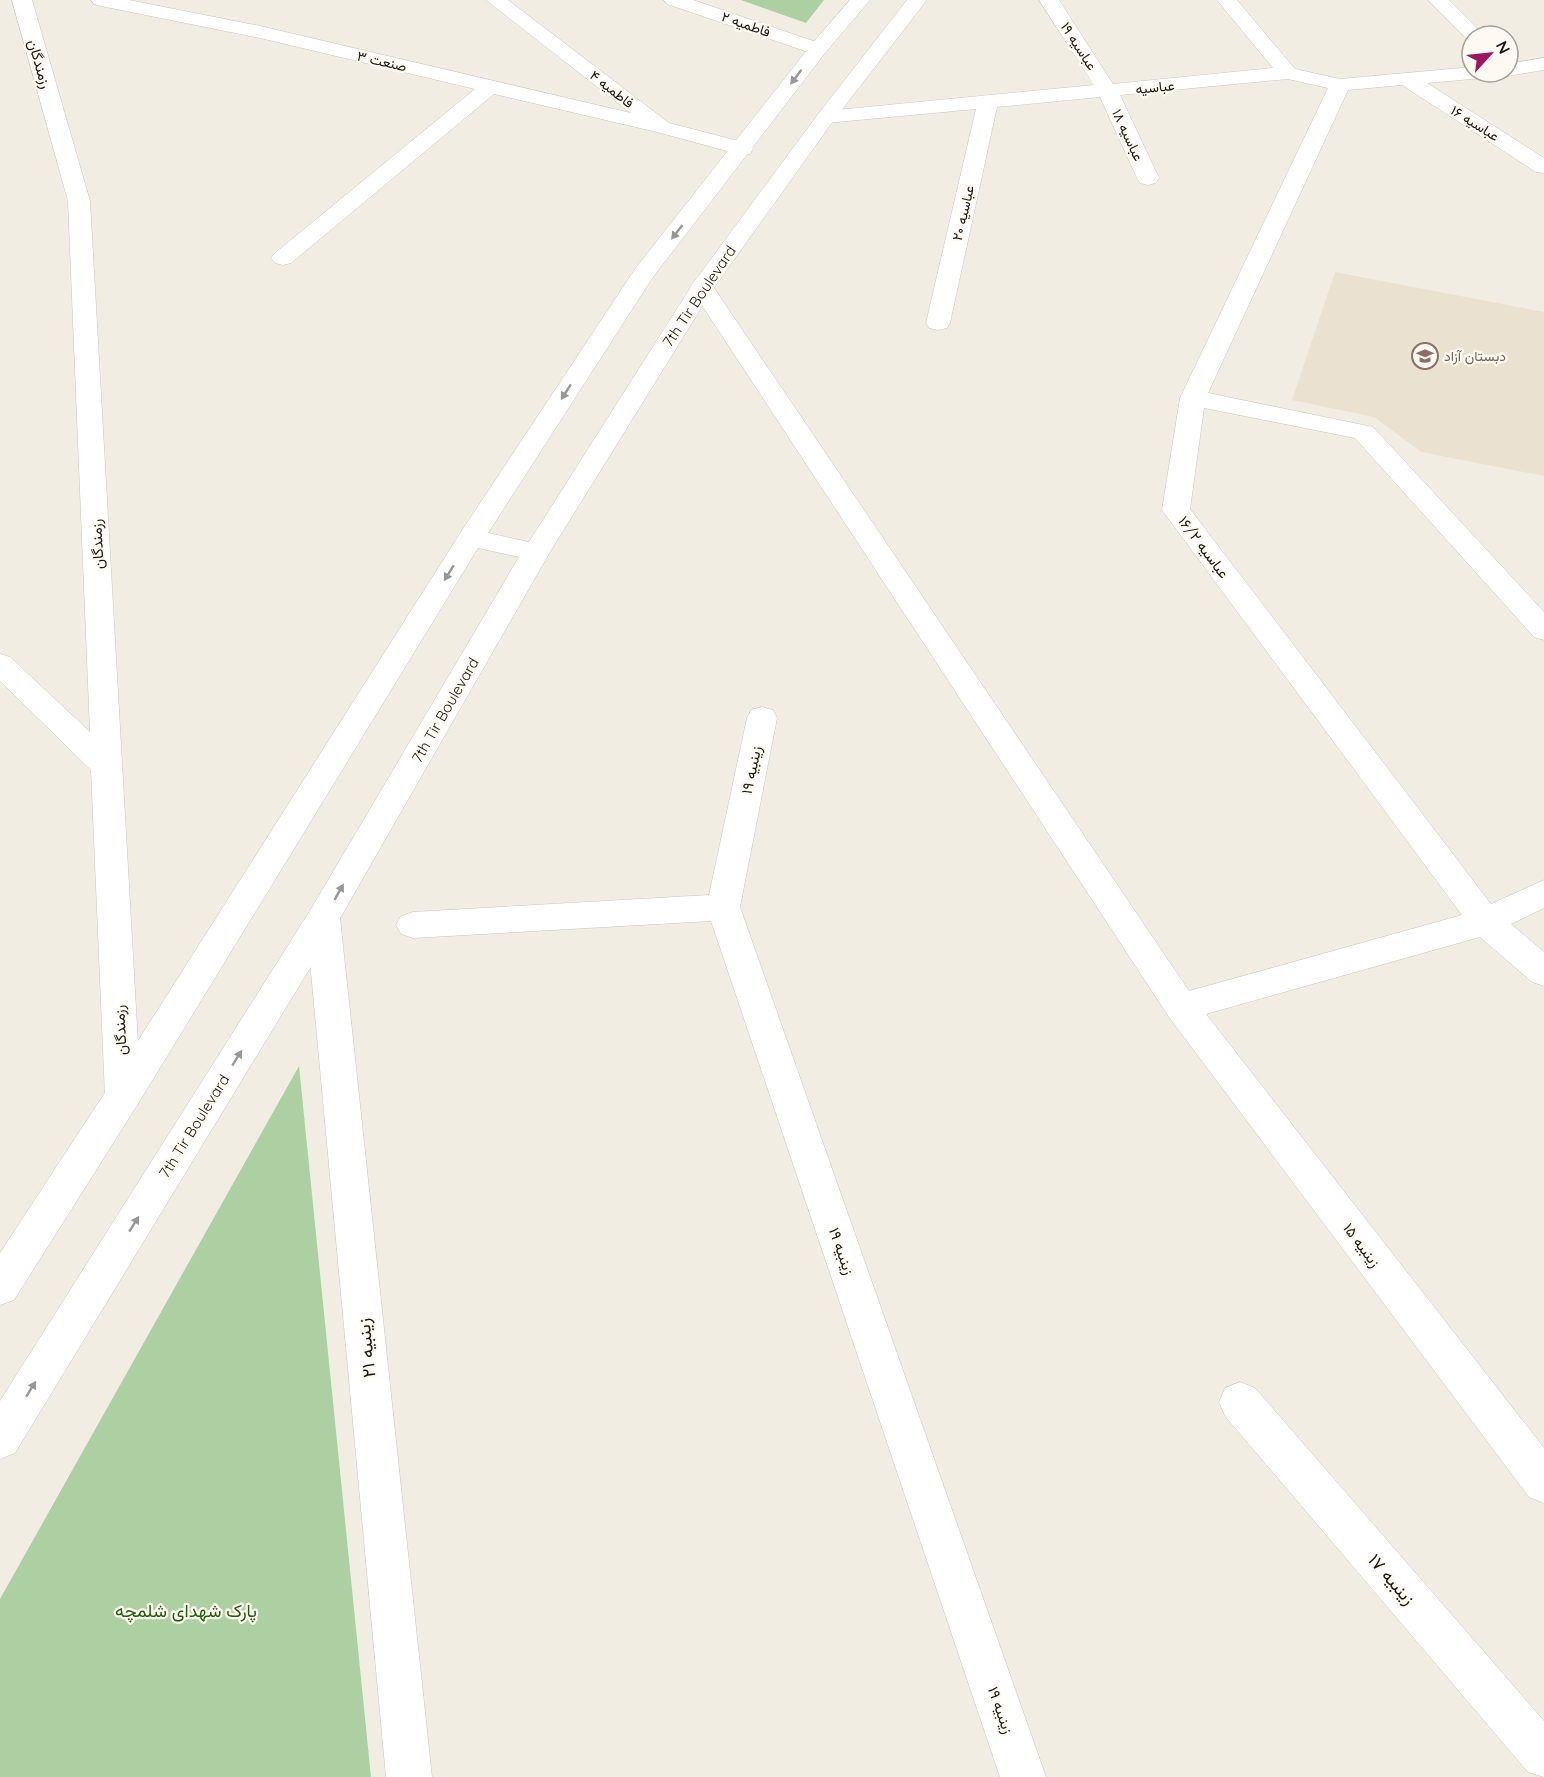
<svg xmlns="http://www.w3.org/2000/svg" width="1544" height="1777" viewBox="0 0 1544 1777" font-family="Quicksand,Vazirmatn,sans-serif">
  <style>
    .built { fill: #eae1d1 }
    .green { fill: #acd0a2 }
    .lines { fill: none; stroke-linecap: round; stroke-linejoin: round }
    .minor-casing { stroke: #cac5bb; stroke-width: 1 }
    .major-casing { stroke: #cac5bb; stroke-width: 1 }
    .minor { fill: #fff; fill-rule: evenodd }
    .major { fill: #fff; fill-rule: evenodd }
    .oneway { fill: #989796 }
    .labels { text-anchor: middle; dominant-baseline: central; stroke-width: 4.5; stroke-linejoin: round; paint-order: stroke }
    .far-street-label { font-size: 14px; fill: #1a1815; stroke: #fefaf2 }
    .far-education-label { font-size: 14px; fill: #785e54; stroke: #fefaf2; text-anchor: start }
    .street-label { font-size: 15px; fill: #1a1815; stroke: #fefaf2 }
    .near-street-label { font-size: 18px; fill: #1a1815; stroke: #fefaf2 }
    .near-park-label { font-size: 18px; fill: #225c08; stroke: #fefaf2 }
  </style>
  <rect width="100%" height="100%" fill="#f2ede3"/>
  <!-- built -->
  <path class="built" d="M1335,272L1544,312V476L1421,452L1374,417L1292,400Z"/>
  <!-- green -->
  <path class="green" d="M741,0H824L806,23Z
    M299,1066L371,1777H0V1599Z"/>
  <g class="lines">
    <defs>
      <path id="minor" d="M12,0H32L90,201L141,1096L136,1107L123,1111L110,1107L105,1096L91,770L0,681V654L10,657L90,732L68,201Z
        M91,0H129L260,26L631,113L486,0H508L669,123L750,144L753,149L750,154L742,155L657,132L494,94L291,263L283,265L275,263L271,258L275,253L475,89L260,38L101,6L94,4Z
        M664,0H693L825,45L828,49L825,53H811L667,4Z
        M1039,0H1059L1113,84L1273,68L1217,0H1237L1295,69L1340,79L1472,67V72H1493L1490,76L1483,78L1427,83L1544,158V173L1536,172L1402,85L1348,90L1208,393L1373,427L1544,612V640L1534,637L1355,438L1204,408L1190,509L1491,904L1544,880V908L1511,924L1544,952V986L1532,982L1480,937L1206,1014L1544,1448V1503L1529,1497L1169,1017L690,287L694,282L702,280L710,282L1189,991L1462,915L1162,510L1180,398L1328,88L1288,79L1120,95L1159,178L1156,183L1148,185L1140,183L1137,178L1100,97L997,107L950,323L947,328L938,330L929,328L926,323L976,109L826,123L819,121L816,117L819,113L826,111L1094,85Z
        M1428,0H1449L1485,36H1472V41L1468,40Z
        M1544,58V70L1508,76L1499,72H1508V64Z
        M762,707L773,710L777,718L740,907L1046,1777H1000L711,921L413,938L401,934L396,925L401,916L413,912L709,895L747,718L751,710Z
        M323,905L335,909L340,918L432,1777H386L306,918L311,909Z
        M1240,1382L1255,1388L1544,1721V1777L1528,1772L1225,1416L1219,1402L1225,1388Z"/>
      <path id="major" d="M850,0H870L825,53L653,277L488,533L529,542L694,282L819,113L907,0H927L833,121L713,289L550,552L335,927L15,1453L0,1459V1401L311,909L519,557L478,548L136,1107L14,1300L0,1305V1253L110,1085L461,532L635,269L811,45Z"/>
    </defs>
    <!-- minor casing -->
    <use href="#minor" class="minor-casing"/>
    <!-- major casing -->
    <use href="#major" class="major-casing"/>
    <!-- minor -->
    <use href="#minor" class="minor"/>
    <!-- major -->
    <use href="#major" class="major"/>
  </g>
  <!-- one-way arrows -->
  <defs><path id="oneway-solid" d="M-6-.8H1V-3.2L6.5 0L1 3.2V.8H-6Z" transform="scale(1.5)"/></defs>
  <g class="oneway">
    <use href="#oneway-solid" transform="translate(796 77) rotate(127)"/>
    <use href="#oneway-solid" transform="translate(677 232) rotate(128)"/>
    <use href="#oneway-solid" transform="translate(566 392) rotate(123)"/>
    <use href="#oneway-solid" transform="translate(449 573) rotate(122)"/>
    <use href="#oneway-solid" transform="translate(339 892) rotate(-60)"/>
    <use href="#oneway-solid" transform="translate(237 1058) rotate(-58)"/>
    <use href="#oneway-solid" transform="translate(134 1224) rotate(-58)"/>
    <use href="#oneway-solid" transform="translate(31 1389) rotate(-58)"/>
  </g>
  <!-- icons -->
  <defs>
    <symbol id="school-ring" viewBox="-11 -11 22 22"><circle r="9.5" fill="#fefaf2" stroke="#8d6e63" stroke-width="1.5"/><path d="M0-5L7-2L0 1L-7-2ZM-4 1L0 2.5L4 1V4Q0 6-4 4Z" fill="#8d6e63"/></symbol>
  </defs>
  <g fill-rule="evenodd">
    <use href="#school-ring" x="1410" y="341" width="30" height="30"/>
  </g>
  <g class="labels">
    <!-- far-street labels -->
    <g class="far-street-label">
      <text transform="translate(746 24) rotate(19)">فاطمیه ۲</text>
      <text transform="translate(1079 46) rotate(57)">عباسیه ۱۹</text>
      <text transform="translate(382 61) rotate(13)">صنعت ۳</text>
      <text transform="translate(1155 87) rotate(-6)">عباسیه</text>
      <text transform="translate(612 89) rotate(38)">فاطمیه ۴</text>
      <text transform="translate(1475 123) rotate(32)">عباسیه ۱۶</text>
      <text transform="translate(1128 135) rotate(65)">عباسیه ۱۸</text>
      <text transform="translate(963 213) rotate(-77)">عباسیه ۲۰</text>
    </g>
    <!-- far-education labels -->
    <g class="far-education-label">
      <text x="1444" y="356">دبستان آزاد</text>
    </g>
    <!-- street labels -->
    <g class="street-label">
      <text transform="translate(40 64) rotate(74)">رزمندگان</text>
      <text transform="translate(699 296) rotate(-56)">7th Tir Boulevard</text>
      <text transform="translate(97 544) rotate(-93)">رزمندگان</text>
      <text transform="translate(1204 547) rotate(53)">عباسیه ۱۶/۲</text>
      <text transform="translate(445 710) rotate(-60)">7th Tir Boulevard</text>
      <text transform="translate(751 770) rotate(-78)">زینبیه ۱۹</text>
      <text transform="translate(120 1030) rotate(-93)">رزمندگان</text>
      <text transform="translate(194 1126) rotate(-58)">7th Tir Boulevard</text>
      <text transform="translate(1362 1245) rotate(53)">زینبیه ۱۵</text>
      <text transform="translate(842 1251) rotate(71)">زینبیه ۱۹</text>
      <text transform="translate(1001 1710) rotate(71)">زینبیه ۱۹</text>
    </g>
    <!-- near-street labels -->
    <g class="near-street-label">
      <text transform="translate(366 1348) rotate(-96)">زینبیه ۲۱</text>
      <text transform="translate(1392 1579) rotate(49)">زینبیه ۱۷</text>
    </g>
    <!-- near-park labels -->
    <g class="near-park-label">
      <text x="186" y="1610">پارک شهدای شلمچه</text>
    </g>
  </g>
  <!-- north arrow -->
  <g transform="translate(1490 54) rotate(63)"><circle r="28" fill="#fefaf2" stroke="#a3a09a" stroke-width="1.5"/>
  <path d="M0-4.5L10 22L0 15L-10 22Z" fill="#9f1460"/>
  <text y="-9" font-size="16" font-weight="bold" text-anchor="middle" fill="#1a1815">N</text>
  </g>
</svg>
